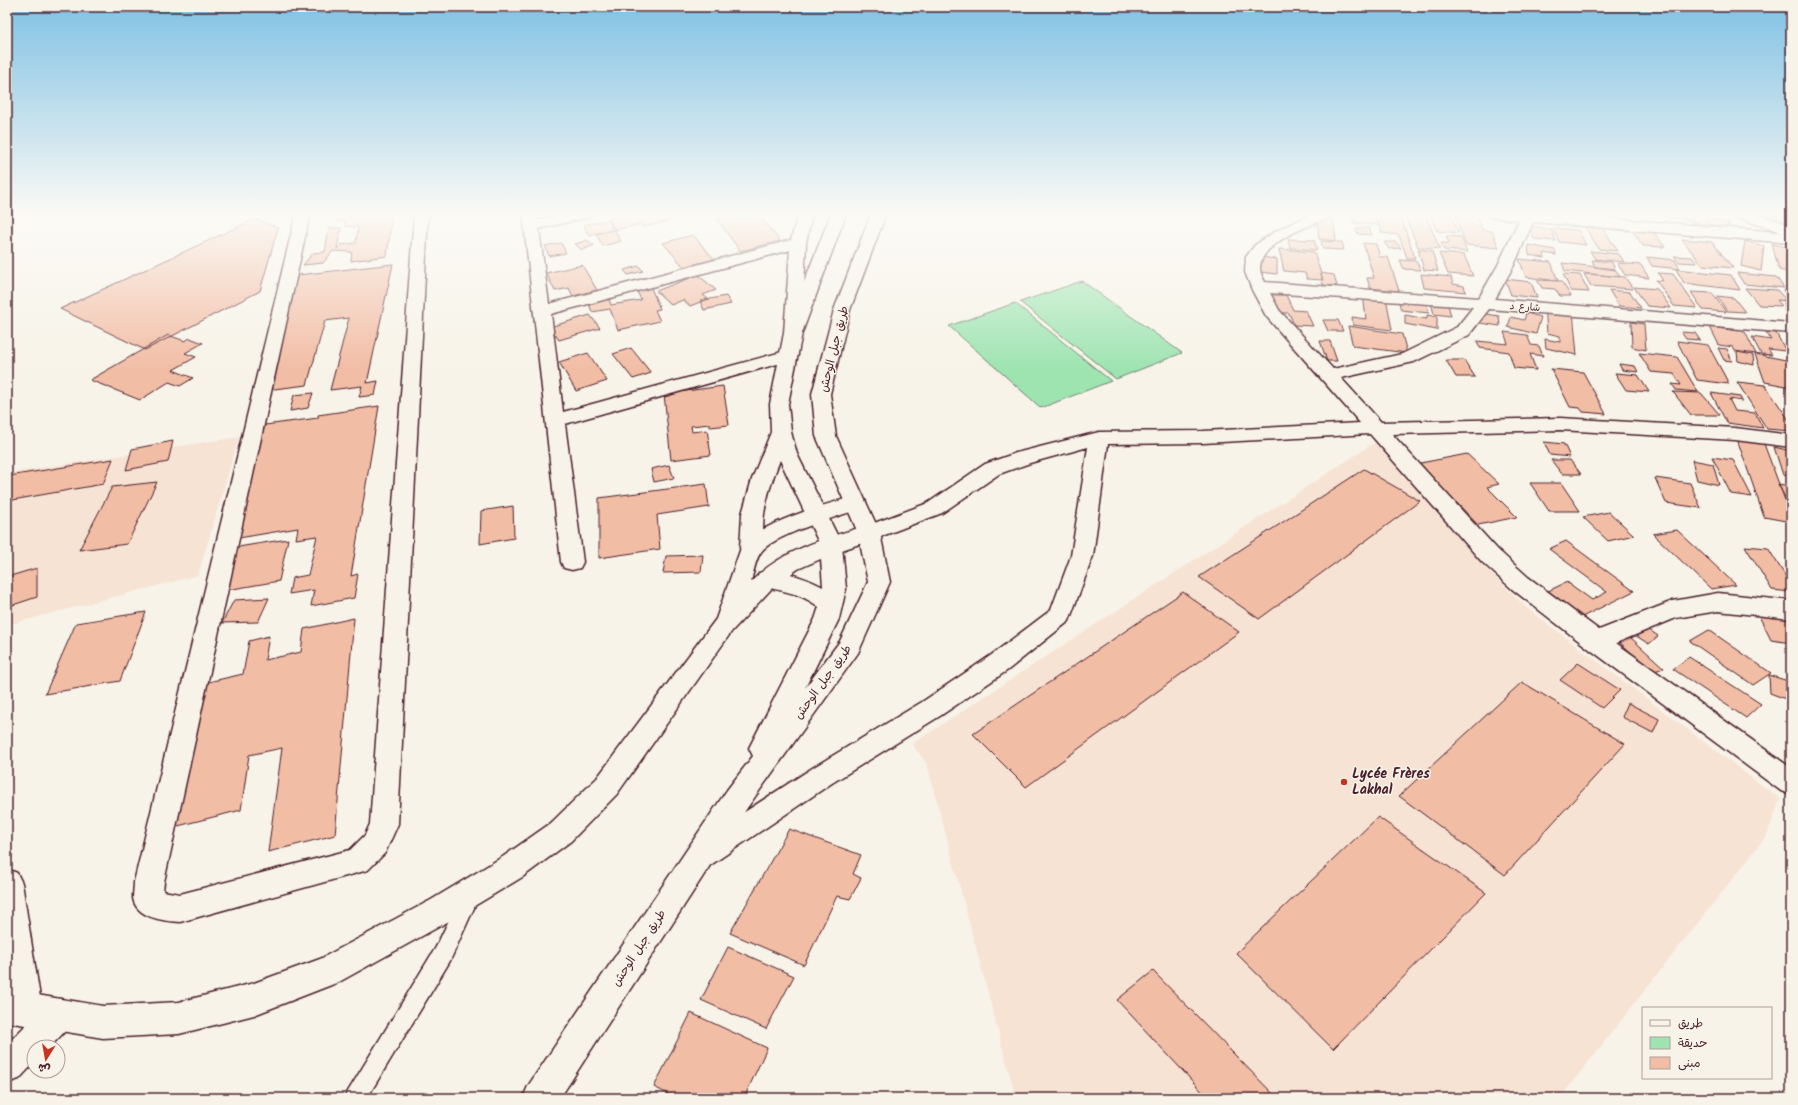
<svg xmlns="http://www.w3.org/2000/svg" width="1798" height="1105" viewBox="0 0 1798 1105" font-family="Kalam,'Playpen Sans Arabic',sans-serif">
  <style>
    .built { fill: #f6e3d4 }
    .green { fill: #9ee4b1; stroke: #74826e }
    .building { fill: #f2bda5; stroke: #4a1f2b }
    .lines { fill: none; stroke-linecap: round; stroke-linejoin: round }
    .lane-casing { stroke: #4a1f2b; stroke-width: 3 }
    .street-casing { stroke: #4a1f2b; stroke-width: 3 }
    .secondary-casing { stroke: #4a1f2b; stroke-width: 3 }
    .primary-casing { stroke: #4a1f2b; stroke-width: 3 }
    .lane { fill: #f7f3e8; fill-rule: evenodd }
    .street { fill: #f7f3e8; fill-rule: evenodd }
    .secondary { fill: #f7f3e8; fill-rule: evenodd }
    .primary { fill: #f7f3e8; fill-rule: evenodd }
    .poi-dot { fill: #c8321e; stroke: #f7f3e8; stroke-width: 1.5 }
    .labels { text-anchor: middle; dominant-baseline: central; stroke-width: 3; stroke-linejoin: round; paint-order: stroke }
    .far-street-label { font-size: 10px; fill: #4a1f2b; stroke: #f7f3e8 }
    .street-label { font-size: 12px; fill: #4a1f2b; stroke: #f7f3e8 }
    .near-poi-label { font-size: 14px; font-weight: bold; fill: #4a1f2b; stroke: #f7f3e8; text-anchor: start }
  </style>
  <rect width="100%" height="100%" fill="#f7f3e8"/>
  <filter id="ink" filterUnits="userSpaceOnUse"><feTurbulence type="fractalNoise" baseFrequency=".025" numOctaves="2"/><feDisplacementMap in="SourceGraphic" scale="8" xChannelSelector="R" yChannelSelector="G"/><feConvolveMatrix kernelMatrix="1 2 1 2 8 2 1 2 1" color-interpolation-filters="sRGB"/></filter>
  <g filter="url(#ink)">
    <!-- built -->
    <path class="built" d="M239,437L198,575L7,625V486L15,472Z
      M1377,441L1486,568L1529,610L1780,799L1767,835L1560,1098H1016L927,764L912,744Z"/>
    <!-- green -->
    <path class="green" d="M1082,281L1182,353L1116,379L1020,302Z
      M1015,303L1111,381L1041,408L949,326Z"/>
    <!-- building -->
    <path class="building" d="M349,214H392L387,256L351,261L352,252L333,251L323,263L303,265L313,253L325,252L329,228H341L337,249L341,245L356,243L358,227L345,226V221L336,222L340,217H347Z
      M625,214H666L671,221L643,227L641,224L615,230L608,218Z
      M739,214H758L780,241L740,251L717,219Z
      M1352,214H1375L1378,225L1354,223Z
      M1379,214H1400L1415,258H1407L1399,235L1382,233L1378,221H1381Z
      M1404,214H1425L1440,249L1418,247Z
      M1430,214L1451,215L1459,233L1437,231Z
      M1656,214H1677L1676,219Z
      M1679,214H1704L1709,216L1703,225L1676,217Z
      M1759,214H1779L1778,219Z
      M1783,214H1791V227L1780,224Z
      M1455,215L1478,217L1482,230L1492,231L1499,248L1466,245Z
      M1317,217L1333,219L1336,241L1319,239Z
      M1711,218L1730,224L1725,229L1706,223Z
      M255,219L278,228L260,291L145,350L60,309Z
      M608,220L613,230L588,235L584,225Z
      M1583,224L1601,226L1618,251L1599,249Z
      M1528,226L1551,229L1556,241L1534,239Z
      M1630,227L1651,229L1665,247L1643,246Z
      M1356,228H1369L1372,235L1358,234Z
      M1553,228L1578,230L1586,245L1559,242Z
      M614,230L621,241L603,246L596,234Z
      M693,235L714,259L684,267L663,243Z
      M1446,236L1461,237L1467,252L1444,250L1441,243H1449Z
      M1288,239L1314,240L1317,250L1290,248Z
      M1682,239L1712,242L1733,268L1702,265Z
      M587,240L594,245L582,250L575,244Z
      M1321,241L1342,242L1344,250L1323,249Z
      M1745,241L1764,246L1761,271L1741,266Z
      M1384,242H1396L1401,248L1389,249Z
      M561,243L566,253L549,256L545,246Z
      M1363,243L1376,244L1380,257H1388L1399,291L1370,288L1367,278H1374Z
      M1772,244L1791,248V273L1779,270Z
      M1528,245L1555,250L1556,255L1544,253L1545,258L1529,255Z
      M1279,249L1314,252L1323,280L1307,279L1305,273L1284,271Z
      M1418,249L1432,251L1438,271L1424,270Z
      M1590,251L1619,254L1624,262L1595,259Z
      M1439,253L1464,255L1473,276L1448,274Z
      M1251,256L1277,259V274L1251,271Z
      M1674,256L1692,257L1697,263L1679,262Z
      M1647,257L1675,260L1680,269L1652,266Z
      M1519,259L1551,262L1558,281L1526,277Z
      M1400,260L1416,261L1421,270L1404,269Z
      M1592,260L1612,262L1615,270L1595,267Z
      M1562,263L1615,269L1620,277L1565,271Z
      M1617,263L1641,265L1649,278L1625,275Z
      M393,264L367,383L378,381L375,395L359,397L362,386L330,390L349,318L325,321L307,385L266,390L269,360L298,275Z
      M582,265L597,290L573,296L569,288L555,291L546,273Z
      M639,266L643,271L628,275L624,270Z
      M1676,269L1731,275L1740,290L1684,283Z
      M1321,273L1334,275L1337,286L1323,285Z
      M1658,273L1673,274L1697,308L1674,306L1656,280L1663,281Z
      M1737,273L1776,277L1784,288L1744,284Z
      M1421,274L1451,277L1453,284L1464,286L1466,292L1424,288Z
      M1563,274L1580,275L1589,292L1571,291Z
      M1584,274L1625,277L1633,289L1591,286Z
      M698,275L716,290L703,295L708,299L690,306L683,300L671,305L656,291Z
      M1505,279L1531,282L1537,298L1511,295Z
      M1537,280L1561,281L1571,296H1560L1555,289L1542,288Z
      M1634,287L1657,289L1671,308L1647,306Z
      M651,288L660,309L655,310L660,321L618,330L610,309L592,312L588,301L608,297L611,305L641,300L637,291Z
      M1745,288L1777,290L1787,301L1777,300L1782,306L1759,305Z
      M1609,290L1630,292L1641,308L1619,306Z
      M1783,290L1791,291V300H1790Z
      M1691,292L1712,293L1726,312L1703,310Z
      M1363,294L1386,297L1392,330L1353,325L1352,317L1366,319Z
      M1265,295H1286L1293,310L1306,311L1313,326L1294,325L1289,313H1272Z
      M726,296L731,304L704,310L700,301Z
      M1717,296L1734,298L1745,312L1727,311Z
      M1398,299L1426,302L1429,313L1401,310Z
      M1430,299L1447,301L1451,316L1434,314Z
      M1784,299L1791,301V313L1785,312Z
      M1545,305L1573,311L1577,355L1546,348L1545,339L1560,342V336L1547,333Z
      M1480,313L1499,316L1500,326L1480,323Z
      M1526,313L1541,317L1536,334L1508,327L1511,317L1524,320Z
      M590,315L600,328L559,340L550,327Z
      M1405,315L1427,319V315L1437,317V330L1405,324Z
      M1323,320H1338L1343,331H1328Z
      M1631,322L1644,324L1646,350L1632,347Z
      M1348,326L1402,334L1407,353L1353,346Z
      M1710,327L1745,332L1756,354L1735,351L1733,347L1719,345Z
      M1504,332L1527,335L1531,345L1539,346L1543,356L1530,354L1536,370L1514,368L1509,352L1480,348L1477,341L1508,344Z
      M1681,332L1695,333L1700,340L1686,339Z
      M1766,332L1776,333L1786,351L1768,349L1772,355L1761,354L1752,337L1771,340Z
      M168,335L185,341L190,338L203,343L185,353L196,357L173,370L193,378L180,386L169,382L140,400L90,380Z
      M1320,341H1330L1337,361H1327Z
      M1677,341L1708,345L1729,384L1697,380Z
      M631,348L651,373L633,379L613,354Z
      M1718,348L1727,349L1732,361L1724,360Z
      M1737,352L1753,355L1754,365L1738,361Z
      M588,353L607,381L576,391L559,362Z
      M1639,353L1677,357L1698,392L1676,390L1672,384L1681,385L1674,374L1651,372Z
      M1755,354L1791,361V387L1765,382Z
      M1446,360H1464L1475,377H1456Z
      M1619,364L1635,366L1638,372L1622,370Z
      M1551,369L1583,372L1606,414L1583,412L1580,408L1570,407Z
      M1615,373L1638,375L1649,392L1626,390Z
      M1737,382L1765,385L1791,423V431L1767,429Z
      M723,386L729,425L710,427V424L691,426L692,432L707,430L711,455L671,460L664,394Z
      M1673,392L1701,393L1720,415H1691Z
      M313,393L308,408L290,411L294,395Z
      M1711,393L1740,397L1742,401L1729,399L1735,411L1755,413L1763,428L1727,423Z
      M379,406L351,576L358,574L354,598L311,606L314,590L289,594L292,578L308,575L317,536L296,539L298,528L233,539L265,425L318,418V415Z
      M1737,439L1764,444L1791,516V522L1764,517Z
      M173,441L168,462L126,470L132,449Z
      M1544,442L1564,444L1570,457L1550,455Z
      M1774,447L1791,451V477L1783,475Z
      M1467,454L1499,484L1487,487L1517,517L1478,525L1456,502L1443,505L1405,466Z
      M1712,457L1733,460L1752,497L1731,494Z
      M113,459L103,484L7,501V480L9,476Z
      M1551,460H1570L1581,474H1562Z
      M1692,460L1713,464L1719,485L1697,480Z
      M669,465L674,478L654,482L651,469Z
      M1364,469L1420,501L1259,619L1199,577Z
      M1655,478L1690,483L1701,508L1666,503Z
      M157,482L127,544L79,550L112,487Z
      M1530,483H1561L1580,511H1549Z
      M706,484L709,507L657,515L660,549L599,558V498Z
      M1778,484L1791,486V509Z
      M513,506L514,538L480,544L481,511Z
      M1609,512L1634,535L1608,541L1583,517Z
      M1677,530L1736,585L1711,589L1653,534Z
      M288,539L279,581L227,590L238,547Z
      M1566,541L1634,591L1578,619L1544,593L1567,582L1592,600L1607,592L1549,549Z
      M1745,546L1768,548L1791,585V592L1772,590Z
      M703,555L701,572L663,573L666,556Z
      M37,568V597L7,607V577Z
      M1183,592L1239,632L1026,787L973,734Z
      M269,598L258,622L222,623L234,600Z
      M1756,610L1787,615L1791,621V643L1771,640Z
      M146,612L120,681L45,694L76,623Z
      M354,618L335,835L268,852L282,748L249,755L241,810L174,827L204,683L243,674L249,641L269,636L265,660L301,652L304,629Z
      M1635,620L1658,636L1649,644L1625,629Z
      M1709,630L1771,673L1753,685L1690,641Z
      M1629,636L1664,668L1641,675L1624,660L1635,656L1617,640Z
      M1689,657L1761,704L1746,718L1673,669Z
      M1578,663L1620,690L1602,708L1560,680Z
      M1769,675L1791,682V701L1770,693Z
      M1522,682L1625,744L1505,875L1399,796Z
      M1628,703L1659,719L1653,733L1622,717Z
      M1378,817L1486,893L1333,1049L1236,953Z
      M789,829L861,855L853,874L861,878L850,899L837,896L804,965L730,933Z
      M728,947L794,976L766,1029L701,1000Z
      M1153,971L1277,1098H1208L1117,1000Z
      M691,1013L767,1048L744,1098H676L654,1087Z"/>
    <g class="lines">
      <defs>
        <path id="lane" d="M470,888L477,891L479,897L450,961L367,1098H344L436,947L463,891Z"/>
        <path id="street" d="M296,214H310L164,882L163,891L180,894L350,850L365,835L370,824L414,214H428L398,824L385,853L368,870L180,922C164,921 136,918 133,898C133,893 134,887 134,882Z
          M523,214H537L538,220L563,214H591L589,217L539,229L549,304L791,240L798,214H812L806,243L802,333L799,337L793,338L787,337L784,333L790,250L551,314L563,412L789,350L795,351L798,355L795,359L565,424L583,562L580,568L572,570L564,568L561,562Z
          M1311,214H1332L1330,217C1310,226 1260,242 1260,268C1260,273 1263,278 1265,282L1479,298L1498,265L1519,220L1490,217L1488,214H1555L1791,233V243L1533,222L1514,265L1495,299L1791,323V333L1489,309L1469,335L1414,362L1341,378L1381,422L1560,418L1735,428L1791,435V447L1735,440L1560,430L1392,434L1498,550L1528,577L1599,630L1673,601L1718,593L1791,601V619L1718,611L1676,618L1616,643L1791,768V795L1781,791L1588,648L1512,589L1482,562L1370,434L1203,443L1108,444L1093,556L1069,621L1008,670L940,716L832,783L712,864L702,868L692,864L688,855L692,846L814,767L922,702L990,656L1051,610L1071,556L1088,447L1030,463L999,474L942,513L877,538L869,541L861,538L858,533L861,528L928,503L985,464L1016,453L1099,432L1203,431L1360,423L1266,316L1252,290L1245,272L1246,257L1255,245L1276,231ZM1270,293L1473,307L1457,327L1402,354L1333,369L1279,310Z
          M7,869L17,873L22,883L42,1010L48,1004L59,999L70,1004L75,1015L70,1026L50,1047H34V1063L19,1079L7,1083V1044L26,1025L15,1020L10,1009L7,987Z"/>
        <path id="secondary" d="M1733,214H1756L1791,225V235L1735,217Z
          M856,496L863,498L866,503L863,508C842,515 773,535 761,552C756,558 753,574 751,582C781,550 828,537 869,525L877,528L880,533L877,538L839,551L798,569L775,585L732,631L617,794L571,841L524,876L451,920L339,982L254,1015L179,1034L103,1038L7,1022V990L103,1006L179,1002L254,983L320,959L431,900L504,856L551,823L597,778L716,619L743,542C776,518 817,507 856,496Z"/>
        <path id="primary" d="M831,214H846L802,333L788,404L791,432L797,454L842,545L846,589L839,619L805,688L840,641L868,582L858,533L816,436L812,394L834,310L871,214H886L850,310L830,394L836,436L880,533L890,582L858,653L747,808L560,1098H523L528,1086L727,790L753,756L749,748L815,619L819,607C798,591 782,592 759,585L756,579L759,573C778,567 806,578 823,587L820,545L780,460C773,477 767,495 764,514C762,527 765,542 759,554L751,556L743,554L740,548L742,514L752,479L771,432L770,404L784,333Z"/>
      </defs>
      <!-- lane casing -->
      <use href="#lane" class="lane-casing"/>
      <!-- street casing -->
      <use href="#street" class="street-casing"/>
      <!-- secondary casing -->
      <use href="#secondary" class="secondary-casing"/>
      <!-- primary casing -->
      <use href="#primary" class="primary-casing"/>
      <!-- lane -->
      <use href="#lane" class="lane"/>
      <!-- street -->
      <use href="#street" class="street"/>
      <!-- secondary -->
      <use href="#secondary" class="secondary"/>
      <!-- primary -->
      <use href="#primary" class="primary"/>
    </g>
  </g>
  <!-- sky -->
  <linearGradient id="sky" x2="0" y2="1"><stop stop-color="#80c1e4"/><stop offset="0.58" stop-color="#fbfaf5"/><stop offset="1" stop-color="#fbfaf5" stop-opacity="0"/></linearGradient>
  <rect width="1798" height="369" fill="url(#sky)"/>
  <!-- markers -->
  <circle class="poi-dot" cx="1344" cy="782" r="4"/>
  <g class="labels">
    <!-- far-street labels -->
    <g class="far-street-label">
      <text transform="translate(1525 307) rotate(4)">شارع د</text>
    </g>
    <!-- street labels -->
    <g class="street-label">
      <text transform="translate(834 349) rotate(-76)">طريق جبل الوحش</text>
      <text transform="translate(823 682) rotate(-54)">طريق جبل الوحش</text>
      <text transform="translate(639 948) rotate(-57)">طريق جبل الوحش</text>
    </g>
    <!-- near-poi labels -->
    <g class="near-poi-label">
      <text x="1352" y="774">Lycée Frères<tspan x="1352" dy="16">Lakhal</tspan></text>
    </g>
  </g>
  <!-- margin -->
  <rect width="1798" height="1105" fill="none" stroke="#f7f3e8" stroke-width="24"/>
  <rect x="12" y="12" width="1774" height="1081" fill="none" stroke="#4a1f2b" stroke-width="1.5" filter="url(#ink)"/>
  <!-- legend -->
  <rect x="1642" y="1007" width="130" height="72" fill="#f7f3e8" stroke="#b29e9c"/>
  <rect x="1650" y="1020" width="20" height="6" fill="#f7f3e8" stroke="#b29e9c"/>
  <text x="1678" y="1027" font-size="12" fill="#4a1f2b">طريق</text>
  <rect x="1650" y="1037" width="20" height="12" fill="#9ee4b1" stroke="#b29e9c"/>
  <text x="1678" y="1047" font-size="12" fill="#4a1f2b">حديقة</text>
  <rect x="1650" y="1057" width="20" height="12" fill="#f2bda5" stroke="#b29e9c"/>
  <text x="1678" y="1067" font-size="12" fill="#4a1f2b">مبنى</text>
  <!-- north arrow -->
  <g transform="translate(46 1059) rotate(191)"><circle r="19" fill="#f7f3e8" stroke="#b29e9c"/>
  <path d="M0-3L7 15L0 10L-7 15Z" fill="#c8321e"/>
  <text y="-6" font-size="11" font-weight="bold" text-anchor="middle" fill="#4a1f2b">ش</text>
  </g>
</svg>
